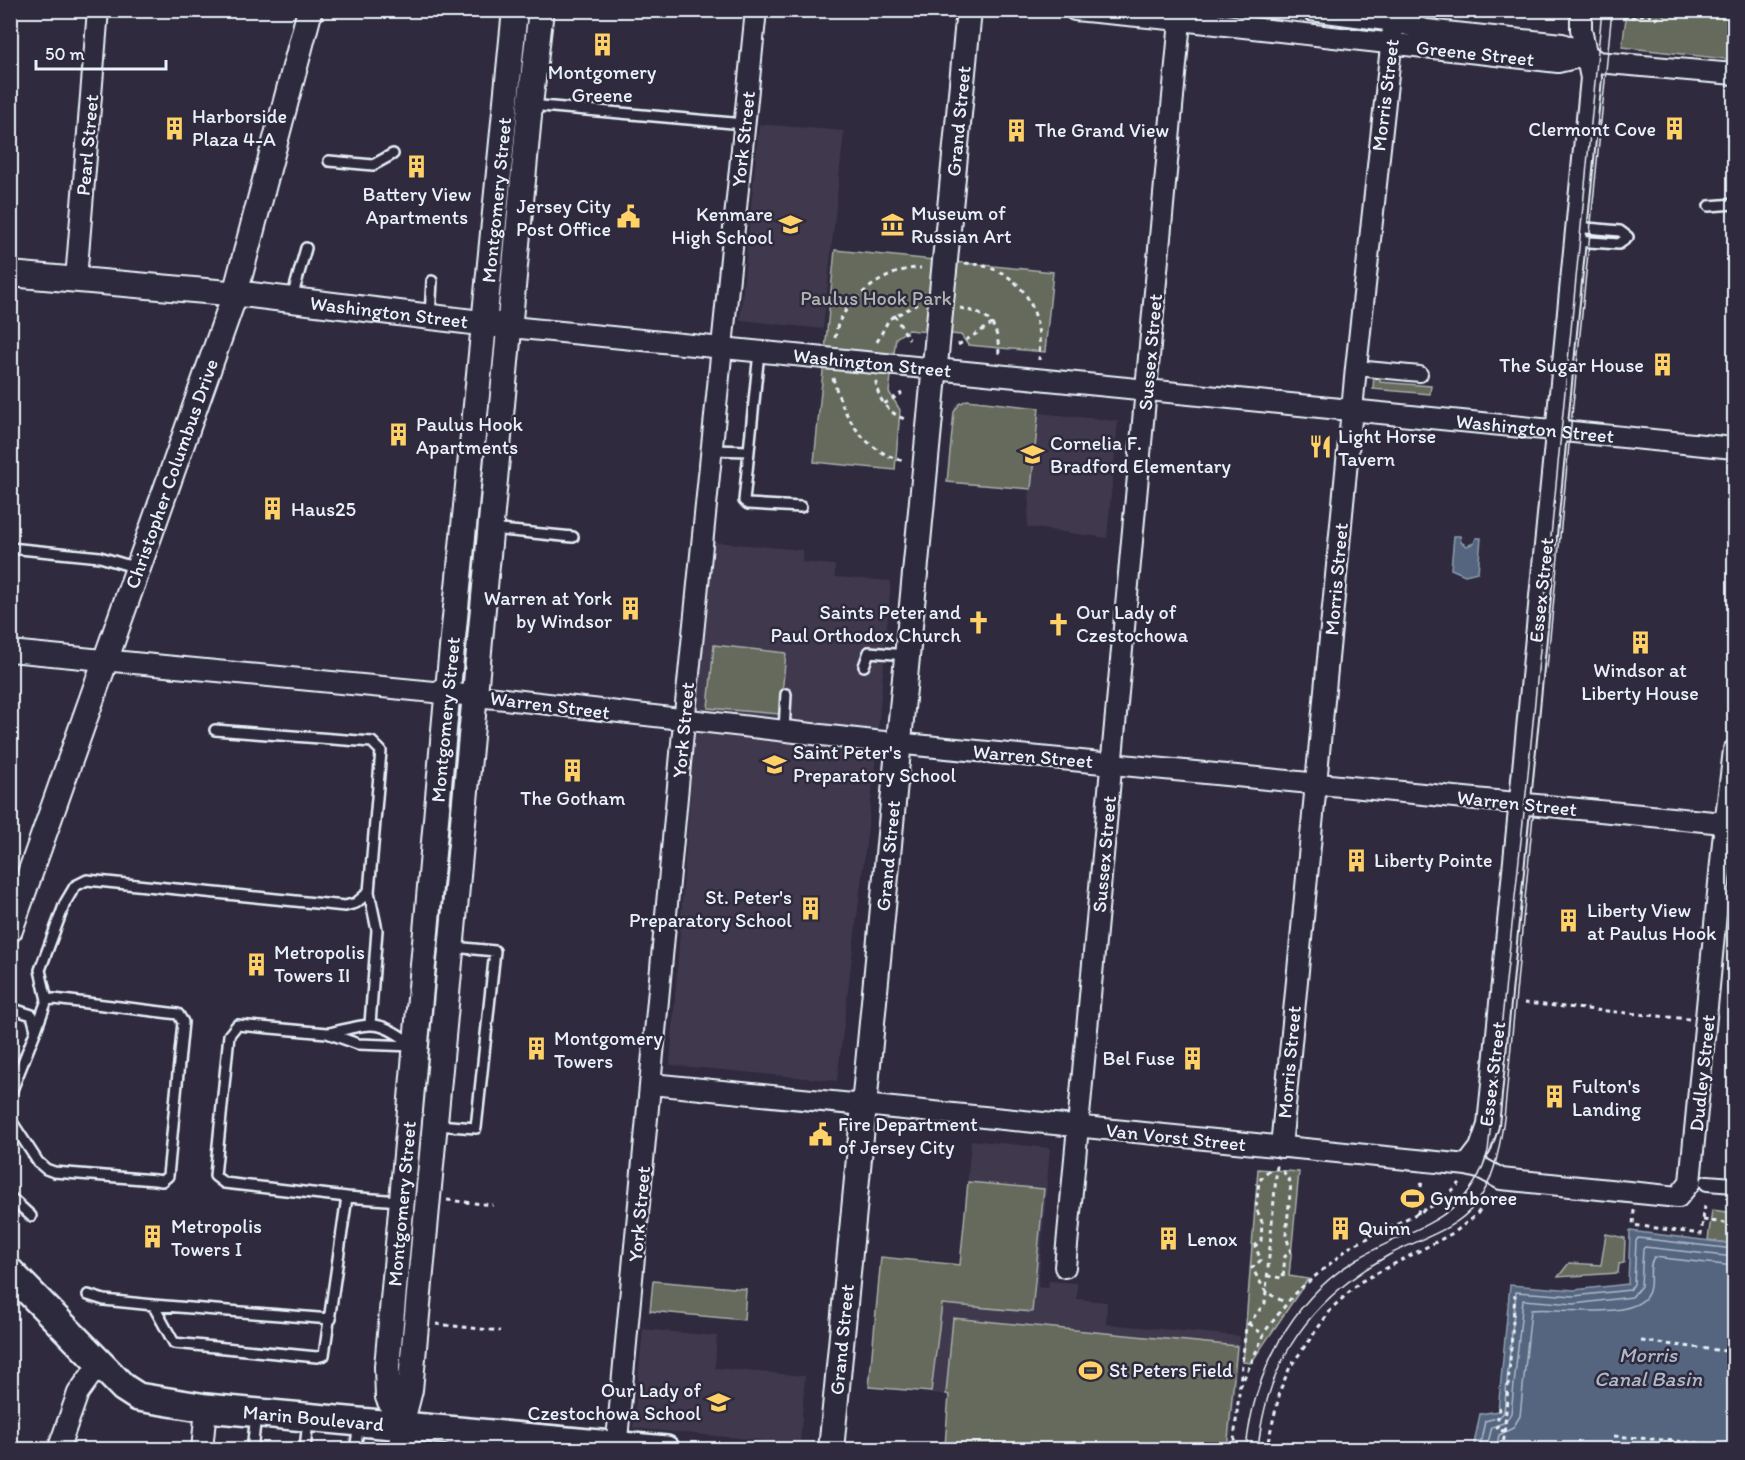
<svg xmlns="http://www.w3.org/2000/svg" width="1745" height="1460" viewBox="0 0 1745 1460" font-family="Itim,sans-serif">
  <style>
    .built { fill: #41384e }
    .green { fill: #656a5c; stroke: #a6aeaa; stroke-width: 1.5 }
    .water { fill: #54657f; stroke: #8f9daf; stroke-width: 1.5 }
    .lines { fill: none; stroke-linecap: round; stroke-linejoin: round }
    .shore { stroke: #adb9c8; stroke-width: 1.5 }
    .service-casing { stroke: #e8f1f8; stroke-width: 14 }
    .pedestrian-casing { stroke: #e8f1f8; stroke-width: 18 }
    .minor-casing { stroke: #e8f1f8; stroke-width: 24 }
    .tertiary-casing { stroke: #e8f1f8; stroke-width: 28 }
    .secondary-casing { stroke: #e8f1f8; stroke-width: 32 }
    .path { stroke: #e8f1f8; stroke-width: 3; stroke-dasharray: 4.5 4.5; stroke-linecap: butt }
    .service { stroke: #2f2a3d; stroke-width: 9 }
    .pedestrian { stroke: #2f2a3d; stroke-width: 14 }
    .minor { stroke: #2f2a3d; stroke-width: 20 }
    .tertiary { stroke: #2f2a3d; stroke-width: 24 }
    .secondary { stroke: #2f2a3d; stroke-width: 27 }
    .tram { stroke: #e8f1f8; stroke-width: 1.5 }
    .labels { text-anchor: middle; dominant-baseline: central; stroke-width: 5; stroke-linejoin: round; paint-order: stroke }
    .street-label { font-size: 20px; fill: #e8f1f8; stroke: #2f2a3d }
    .poi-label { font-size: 20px; fill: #e8f1f8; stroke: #2f2a3d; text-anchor: start }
    .park-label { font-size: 20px; fill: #adb4b2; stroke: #2f2a3d }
    .water-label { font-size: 21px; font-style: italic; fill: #adb9c8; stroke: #2f2a3d }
  </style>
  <rect width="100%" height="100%" fill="#2f2a3d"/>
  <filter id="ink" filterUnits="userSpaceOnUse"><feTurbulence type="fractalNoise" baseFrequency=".0167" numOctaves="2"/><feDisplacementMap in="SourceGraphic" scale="12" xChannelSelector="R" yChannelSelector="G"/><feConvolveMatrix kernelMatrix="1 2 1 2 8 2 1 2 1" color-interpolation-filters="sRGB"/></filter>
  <g filter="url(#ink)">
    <!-- built -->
    <path class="built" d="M759,124L844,131L823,329L740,320Z
      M1039,408V413L1118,421L1107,538L1027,527L1030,489L947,482Z
      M714,542L803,550L802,562L835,565V577L891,581L874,777L837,1081L670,1065L695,726Z
      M971,1140L1050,1148L1038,1287L1048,1288L1049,1281L1077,1283V1299L1107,1302L1106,1324L1240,1336L1230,1449H944L949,1395L869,1387L881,1257L960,1265Z
      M643,1329L717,1336L715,1368L805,1376L800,1444L633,1428Z"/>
    <!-- green -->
    <path class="green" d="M1627,11H1734V60L1622,47Z
      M835,250L1053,272L1045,352L968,345L961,335L908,330L896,338L889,392L900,410L895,470L814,462Z
      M1374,374L1381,375L1380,382L1431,386L1430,394L1373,389Z
      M967,400L1039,408L1031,489L947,482L954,412L959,404Z
      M714,645L786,653L780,714L708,708Z
      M1258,1169L1299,1172L1289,1276L1308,1279L1251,1363L1243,1362Z
      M968,1182L1044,1189L1032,1312L942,1304L931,1392L869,1387L881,1257L960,1265Z
      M1712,1210L1734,1213V1244L1708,1240Z
      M1606,1234L1625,1238L1624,1263L1619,1264L1618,1273L1558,1277L1569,1263L1601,1265Z
      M653,1281L746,1289L744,1320L650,1311Z
      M953,1318L1237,1346L1227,1449L986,1450L945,1445L949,1395L946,1394Z"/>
    <!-- water -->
    <path class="water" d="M1454,536H1460L1461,542L1467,546L1474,543L1476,538H1481L1478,572L1465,575L1451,569Z
      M1630,1231L1734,1244V1449H1473L1480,1414L1498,1411L1510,1285L1574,1290L1628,1284Z"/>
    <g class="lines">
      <!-- shore -->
      <path class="shore" d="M1479,1450L1485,1421L1500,1417L1504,1412L1516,1292L1574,1296L1630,1290L1634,1284L1636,1241L1638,1238L1734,1249
        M1486,1450L1492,1427L1506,1422L1511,1413L1523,1300L1574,1304L1632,1297L1641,1286L1643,1249L1645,1247L1734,1257
        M1496,1450L1499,1435L1513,1428L1520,1416L1531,1310C1556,1307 1629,1320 1646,1297C1655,1285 1646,1268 1654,1257L1734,1266"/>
      <defs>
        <path id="service" d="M530,105L744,124
          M329,161L373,165L393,154
          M1709,206L1734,204
          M1575,241L1619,244L1628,237L1620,231L1576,227
          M292,298L306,248
          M430,316L432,281
          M712,450L749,451L759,352
          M749,451L744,501L748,504L801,507
          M491,529L573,537
          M10,548L100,557L137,568
          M864,666L869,652L906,655
          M784,731L786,694
          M369,892L377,930L370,1024
          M47,1000L40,970L65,903L75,886L87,880L345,906L356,903L369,892L381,751L372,742L215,730
          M10,1008L32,1015L36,1030L10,1095
          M329,1033C372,1024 376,1017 413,1045
          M10,1119L38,1162L46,1169L54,1172L155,1180L162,1181L168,1176L183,1022L178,1014L54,999L47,1000L36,1030
          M437,1125L476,1128L495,951L453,947
          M10,1197L31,1216
          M347,1197L224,1183L215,1176L229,1035L237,1025L327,1033L358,1044L414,1046
          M88,1295L104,1300L153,1305L174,1343L317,1357L324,1355L347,1197L400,1201
          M153,1305L331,1319
          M252,1450L256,1415
          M305,1450L308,1420
          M355,1450L359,1425"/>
        <path id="pedestrian" d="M1356,368L1420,374
          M1707,1183L1734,1185"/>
        <g id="minor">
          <path d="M1075,10L1180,20L1558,62L1588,55"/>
          <path d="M1311,10L1394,21L1426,30L1562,44L1588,55L1597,62L1734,74"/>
          <path d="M76,279L98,10"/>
          <path id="s1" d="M511,327L1734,448"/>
          <path d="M10,651L496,698L874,741L1734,824"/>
          <path d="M651,1084L1467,1165L1483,1169L1501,1179L1678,1197L1690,1182L1723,842L1734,750"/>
          <path d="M1281,1147L1356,368L1395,10"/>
          <path d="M1467,1165L1480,1148L1488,1125L1591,78L1581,29V10"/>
          <path d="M1065,1267L1181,10"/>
          <path d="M58,1450L78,1393L99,1364"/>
          <path d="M202,1450L206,1408"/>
          <path d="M616,1450L682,743L756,10"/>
        </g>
        <g id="tertiary">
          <path id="s2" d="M10,274L251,295L497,325"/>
          <path id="s3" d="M10,930L235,294L310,10"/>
          <path d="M401,1425L410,1390L530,105L541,10"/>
          <path id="s4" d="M403,1450L401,1425L388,1397L387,1367L445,719L515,10"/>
          <path id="s5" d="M831,1450L969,10"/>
        </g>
        <g id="secondary">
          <path id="s6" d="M10,1272L124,1388L138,1397L206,1408L666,1450"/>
        </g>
      </defs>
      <!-- service casing -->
      <use href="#service" class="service-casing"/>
      <!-- pedestrian casing -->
      <use href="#pedestrian" class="pedestrian-casing"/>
      <!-- minor casing -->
      <use href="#minor" class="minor-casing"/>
      <!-- tertiary casing -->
      <use href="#tertiary" class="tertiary-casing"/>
      <!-- secondary casing -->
      <use href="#secondary" class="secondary-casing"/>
      <!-- path -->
      <path class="path" d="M1622,19L1648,14L1654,20L1671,10
        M965,263C1021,267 1043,307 1039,360
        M960,308C991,315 998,324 999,355
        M894,315L909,339
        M835,338C836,332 837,325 840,320C853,294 892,267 921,268
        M877,342L889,319L918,304
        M958,345L992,324
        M833,378C843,416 863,451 904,461
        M876,381C877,400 890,415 908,420
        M884,404L902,393
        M1524,1003L1689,1019
        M1269,1170L1259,1181L1256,1208L1262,1222L1261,1241L1255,1246L1261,1260L1252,1268L1266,1292L1286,1303
        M447,1200L493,1205
        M1634,1210L1633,1225L1701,1234L1705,1206
        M1418,1214L1422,1179
        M1703,1220L1734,1224
        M1267,1276L1283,1278L1285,1256L1291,1253L1286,1235L1291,1183L1283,1171
        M436,1324L500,1331
        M1249,1324L1264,1335
        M1641,1341L1734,1352
        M1240,1387L1266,1330L1295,1293L1350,1247L1440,1202L1460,1183
        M1499,1407L1497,1430L1504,1431
        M1614,1436L1734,1446
        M1233,1450L1246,1327L1265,1303L1277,1165
        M1266,1450L1281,1388L1290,1367L1333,1307L1360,1282L1455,1232L1477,1214L1492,1194
        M1503,1450L1515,1295"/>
      <!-- service -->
      <use href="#service" class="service"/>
      <!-- pedestrian -->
      <use href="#pedestrian" class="pedestrian"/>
      <!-- minor -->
      <use href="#minor" class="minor"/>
      <!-- tertiary -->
      <use href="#tertiary" class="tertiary"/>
      <!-- secondary -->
      <use href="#secondary" class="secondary"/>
      <!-- tram -->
      <path class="tram" d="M1547,668L1612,10
        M1246,1450C1253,1374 1290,1300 1357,1259C1412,1226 1469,1222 1488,1151L1527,784L1602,10
        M1258,1450C1266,1360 1312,1298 1389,1255C1418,1239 1454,1231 1475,1205C1495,1180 1499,1149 1504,1119L1534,805"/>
    </g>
  </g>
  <!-- icons -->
  <defs>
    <symbol id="building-bare" viewBox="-9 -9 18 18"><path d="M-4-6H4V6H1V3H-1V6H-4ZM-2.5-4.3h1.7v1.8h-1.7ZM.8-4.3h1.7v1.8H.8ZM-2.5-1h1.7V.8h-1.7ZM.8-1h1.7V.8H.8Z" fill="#ffd166" stroke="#2f2a3d" stroke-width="2.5" paint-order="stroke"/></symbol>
    <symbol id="civic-bare" viewBox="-9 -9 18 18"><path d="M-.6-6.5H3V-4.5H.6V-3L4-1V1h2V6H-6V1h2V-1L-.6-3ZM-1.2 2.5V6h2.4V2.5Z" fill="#ffd166" stroke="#2f2a3d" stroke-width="2.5" paint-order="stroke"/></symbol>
    <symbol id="museum-bare" viewBox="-9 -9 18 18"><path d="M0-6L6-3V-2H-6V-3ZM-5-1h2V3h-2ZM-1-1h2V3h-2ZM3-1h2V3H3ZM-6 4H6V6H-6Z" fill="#ffd166" stroke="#2f2a3d" stroke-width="2.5" paint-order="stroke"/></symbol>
    <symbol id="school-bare" viewBox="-9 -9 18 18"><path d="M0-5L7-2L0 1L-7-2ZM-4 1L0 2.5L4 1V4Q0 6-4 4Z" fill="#ffd166" stroke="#2f2a3d" stroke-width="2.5" paint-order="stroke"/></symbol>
    <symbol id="restaurant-bare" viewBox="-9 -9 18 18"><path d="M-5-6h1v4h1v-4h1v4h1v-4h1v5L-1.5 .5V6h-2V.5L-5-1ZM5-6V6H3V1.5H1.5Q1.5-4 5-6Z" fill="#ffd166" stroke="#2f2a3d" stroke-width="2.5" paint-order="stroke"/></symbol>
    <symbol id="church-bare" viewBox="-9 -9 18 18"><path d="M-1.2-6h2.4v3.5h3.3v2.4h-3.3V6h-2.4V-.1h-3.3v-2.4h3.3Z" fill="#ffd166" stroke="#2f2a3d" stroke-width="2.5" paint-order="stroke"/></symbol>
    <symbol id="stadium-bare" viewBox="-9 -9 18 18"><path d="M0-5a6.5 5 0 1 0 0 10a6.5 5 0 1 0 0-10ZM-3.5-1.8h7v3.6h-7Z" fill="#ffd166" stroke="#2f2a3d" stroke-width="2.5" paint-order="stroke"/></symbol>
  </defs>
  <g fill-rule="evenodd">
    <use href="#building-bare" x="586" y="28" width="33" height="33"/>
    <use href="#building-bare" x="158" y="112" width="33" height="33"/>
    <use href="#building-bare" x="1658" y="112" width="33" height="33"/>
    <use href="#building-bare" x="1000" y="114" width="33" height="33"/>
    <use href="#building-bare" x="400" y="150" width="33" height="33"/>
    <use href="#civic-bare" x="612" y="200" width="33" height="33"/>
    <use href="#museum-bare" x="876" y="208" width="33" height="33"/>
    <use href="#school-bare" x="774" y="208" width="33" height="33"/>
    <use href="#building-bare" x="1646" y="348" width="33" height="33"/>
    <use href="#building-bare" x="382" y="418" width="33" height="33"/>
    <use href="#restaurant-bare" x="1304" y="430" width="33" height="33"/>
    <use href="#school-bare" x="1016" y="438" width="33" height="33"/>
    <use href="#building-bare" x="256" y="492" width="33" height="33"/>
    <use href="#building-bare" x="614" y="592" width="33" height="33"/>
    <use href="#church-bare" x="962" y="606" width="33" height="33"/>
    <use href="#church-bare" x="1042" y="608" width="33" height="33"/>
    <use href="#building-bare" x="1624" y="626" width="33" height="33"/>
    <use href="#school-bare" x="758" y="748" width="33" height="33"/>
    <use href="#building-bare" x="556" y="754" width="33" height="33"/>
    <use href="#building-bare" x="1340" y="844" width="33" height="33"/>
    <use href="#building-bare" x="794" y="892" width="33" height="33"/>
    <use href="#building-bare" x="1552" y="904" width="33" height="33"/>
    <use href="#building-bare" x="240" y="948" width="33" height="33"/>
    <use href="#building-bare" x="520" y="1032" width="33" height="33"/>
    <use href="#building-bare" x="1176" y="1042" width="33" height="33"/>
    <use href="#building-bare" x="1538" y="1080" width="33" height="33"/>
    <use href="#civic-bare" x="804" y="1118" width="33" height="33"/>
    <use href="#stadium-bare" x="1396" y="1182" width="33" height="33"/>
    <use href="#building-bare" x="1324" y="1212" width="33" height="33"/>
    <use href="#building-bare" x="136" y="1220" width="33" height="33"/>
    <use href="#building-bare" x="1152" y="1222" width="33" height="33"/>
    <use href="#stadium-bare" x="1074" y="1354" width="33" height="33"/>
    <use href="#school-bare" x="702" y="1386" width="33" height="33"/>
  </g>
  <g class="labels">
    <!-- street labels -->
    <g class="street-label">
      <text transform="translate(1475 53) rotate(6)">Greene Street</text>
      <text transform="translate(1385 95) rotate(-83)">Morris Street</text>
      <text stroke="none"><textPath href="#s5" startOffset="1335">Grand Street</textPath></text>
      <text transform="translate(743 139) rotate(-84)">York Street</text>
      <text transform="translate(87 145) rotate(-85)">Pearl Street</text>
      <text stroke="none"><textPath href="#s4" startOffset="1258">Montgomery Street</textPath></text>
      <text stroke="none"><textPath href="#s2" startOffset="381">Washington Street</textPath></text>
      <text transform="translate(1150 352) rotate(-85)">Sussex Street</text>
      <text stroke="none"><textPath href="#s1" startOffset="363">Washington Street</textPath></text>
      <text stroke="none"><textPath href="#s1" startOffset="1029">Washington Street</textPath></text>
      <text stroke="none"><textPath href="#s3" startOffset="484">Christopher Columbus Drive</textPath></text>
      <text transform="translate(1336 579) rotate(-85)">Morris Street</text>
      <text transform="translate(1541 590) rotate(-84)">Essex Street</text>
      <text transform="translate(550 705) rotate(7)">Warren Street</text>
      <text stroke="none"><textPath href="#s4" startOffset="736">Montgomery Street</textPath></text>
      <text transform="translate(683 730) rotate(-85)">York Street</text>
      <text transform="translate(1033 756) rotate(5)">Warren Street</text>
      <text transform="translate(1517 803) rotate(6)">Warren Street</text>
      <text transform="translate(1104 854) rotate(-85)">Sussex Street</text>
      <text stroke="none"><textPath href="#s5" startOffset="597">Grand Street</textPath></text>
      <text transform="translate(1289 1062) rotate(-85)">Morris Street</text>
      <text transform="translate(1702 1073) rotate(-84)">Dudley Street</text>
      <text transform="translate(1492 1074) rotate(-83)">Essex Street</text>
      <text transform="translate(1176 1137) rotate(6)">Van Vorst Street</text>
      <text stroke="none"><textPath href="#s4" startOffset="250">Montgomery Street</textPath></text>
      <text transform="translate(639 1214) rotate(-85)">York Street</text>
      <text stroke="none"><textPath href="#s5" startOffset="111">Grand Street</textPath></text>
      <text stroke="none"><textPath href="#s6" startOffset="356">Marin Boulevard</textPath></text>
    </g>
    <!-- poi labels -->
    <g class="poi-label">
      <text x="602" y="72" text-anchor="middle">Montgomery<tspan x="602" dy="23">Greene</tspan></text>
      <text x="192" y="116">Harborside<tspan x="192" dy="23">Plaza 4-A</tspan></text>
      <text x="1656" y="129" text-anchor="end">Clermont Cove</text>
      <text x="1035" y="130">The Grand View</text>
      <text x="417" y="194" text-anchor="middle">Battery View<tspan x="417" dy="23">Apartments</tspan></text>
      <text x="611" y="206" text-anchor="end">Jersey City<tspan x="611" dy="23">Post Office</tspan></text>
      <text x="911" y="213">Museum of<tspan x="911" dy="23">Russian Art</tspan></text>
      <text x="773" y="214" text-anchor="end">Kenmare<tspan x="773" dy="23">High School</tspan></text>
      <text x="1644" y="365" text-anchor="end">The Sugar House</text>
      <text x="416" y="424">Paulus Hook<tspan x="416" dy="23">Apartments</tspan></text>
      <text x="1338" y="436">Light Horse<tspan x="1338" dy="23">Tavern</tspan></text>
      <text x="1050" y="443">Cornelia F.<tspan x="1050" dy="23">Bradford Elementary</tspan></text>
      <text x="291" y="509">Haus25</text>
      <text x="612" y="598" text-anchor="end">Warren at York<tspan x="612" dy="23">by Windsor</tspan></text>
      <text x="961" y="612" text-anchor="end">Saints Peter and<tspan x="961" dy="23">Paul Orthodox Church</tspan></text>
      <text x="1076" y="612">Our Lady of<tspan x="1076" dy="23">Czestochowa</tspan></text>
      <text x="1640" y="670" text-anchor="middle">Windsor at<tspan x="1640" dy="23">Liberty House</tspan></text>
      <text x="793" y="752">Saint Peter's<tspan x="793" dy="23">Preparatory School</tspan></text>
      <text x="573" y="798" text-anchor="middle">The Gotham</text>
      <text x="1374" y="860">Liberty Pointe</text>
      <text x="792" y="897" text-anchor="end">St. Peter's<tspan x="792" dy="23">Preparatory School</tspan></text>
      <text x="1587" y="910">Liberty View<tspan x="1587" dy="23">at Paulus Hook</tspan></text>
      <text x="274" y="952">Metropolis<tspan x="274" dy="23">Towers II</tspan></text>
      <text x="554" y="1038">Montgomery<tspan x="554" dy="23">Towers</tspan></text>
      <text x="1175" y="1058" text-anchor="end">Bel Fuse</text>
      <text x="1572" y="1086">Fulton's<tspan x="1572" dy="23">Landing</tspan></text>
      <text x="838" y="1124">Fire Department<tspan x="838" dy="23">of Jersey City</tspan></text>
      <text x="1430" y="1198">Gymboree</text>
      <text x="171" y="1226">Metropolis<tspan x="171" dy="23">Towers I</tspan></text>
      <text x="1358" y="1228">Quinn</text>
      <text x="1187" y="1239">Lenox</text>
      <text x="1109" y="1370">St Peters Field</text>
      <text x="701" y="1390" text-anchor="end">Our Lady of<tspan x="701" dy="23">Czestochowa School</tspan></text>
    </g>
    <!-- park labels -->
    <g class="park-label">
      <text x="876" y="298">Paulus Hook Park</text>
    </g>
    <!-- water labels -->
    <g class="water-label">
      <text x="1648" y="1354">Morris<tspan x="1648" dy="24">Canal Basin</tspan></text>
    </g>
  </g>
  <!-- margin -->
  <rect width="1745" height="1460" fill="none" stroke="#2f2a3d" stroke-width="36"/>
  <rect x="18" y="18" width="1709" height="1424" fill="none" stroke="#e8f1f8" stroke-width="2" filter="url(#ink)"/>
  <!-- scale -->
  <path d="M36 60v9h130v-9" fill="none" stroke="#e8f1f8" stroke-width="3"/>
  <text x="45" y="60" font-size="18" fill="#e8f1f8" stroke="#2f2a3d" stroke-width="4.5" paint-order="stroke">50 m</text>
</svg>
